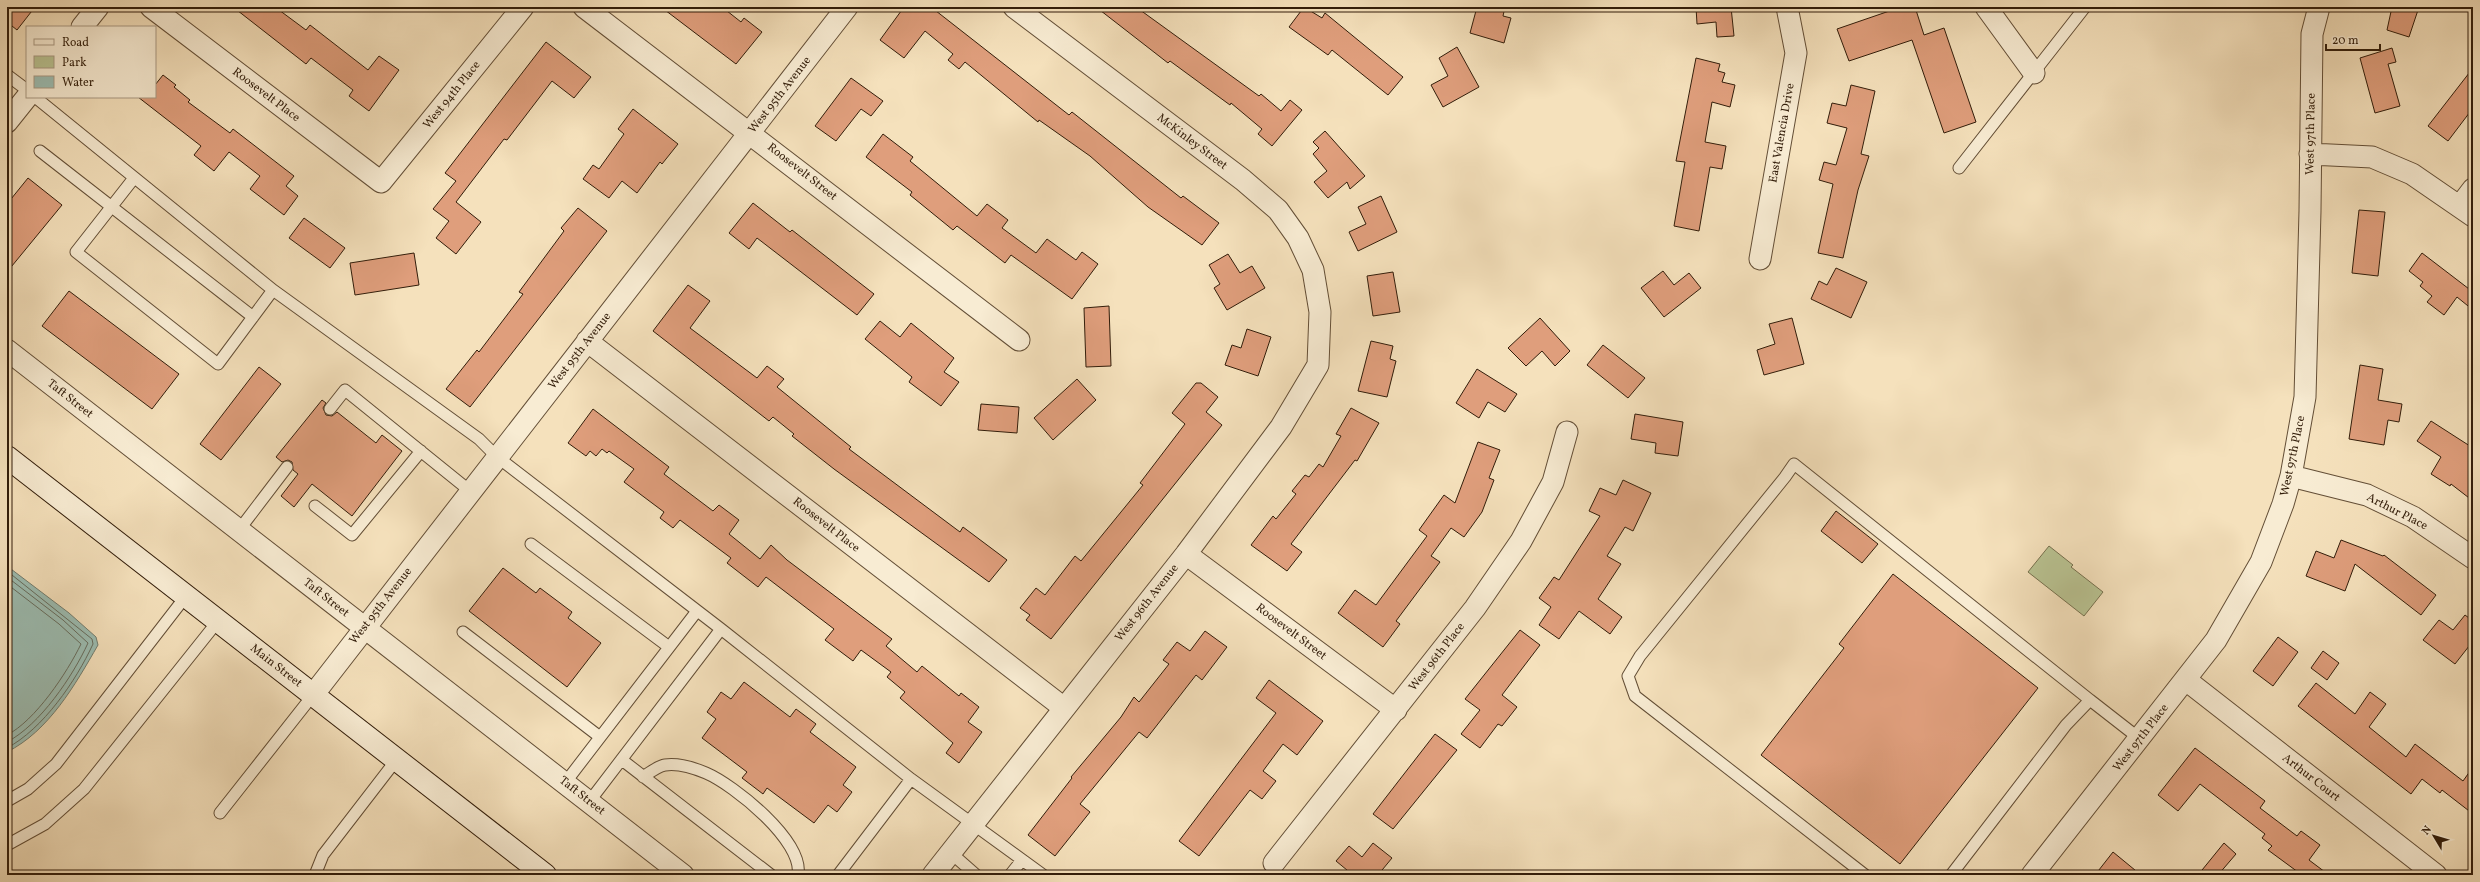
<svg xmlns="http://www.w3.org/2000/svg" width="2480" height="882" font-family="Vollkorn,serif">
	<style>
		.green { fill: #b9c392; stroke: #76704e }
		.water { fill: #9cbdb2; stroke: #727d6f }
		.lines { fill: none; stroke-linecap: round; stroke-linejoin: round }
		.shore { stroke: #676d5e; stroke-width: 1 }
		.building { fill: #df9e7c; stroke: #321d0a }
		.service-casing { stroke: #634e36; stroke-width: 13 }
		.minor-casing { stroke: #634e36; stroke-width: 23 }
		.secondary-casing { stroke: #321d0a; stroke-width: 24 }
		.service { stroke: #f8ecd3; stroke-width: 11 }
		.minor { stroke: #f8ecd3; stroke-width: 21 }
		.secondary { stroke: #f8ecd3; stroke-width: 22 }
		.labels { text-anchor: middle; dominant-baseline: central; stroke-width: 3; stroke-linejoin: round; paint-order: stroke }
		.street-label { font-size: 12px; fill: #321d0a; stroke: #f8ecd3 }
	</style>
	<rect width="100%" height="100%" fill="#f5e1bc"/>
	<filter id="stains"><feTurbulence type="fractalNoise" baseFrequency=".005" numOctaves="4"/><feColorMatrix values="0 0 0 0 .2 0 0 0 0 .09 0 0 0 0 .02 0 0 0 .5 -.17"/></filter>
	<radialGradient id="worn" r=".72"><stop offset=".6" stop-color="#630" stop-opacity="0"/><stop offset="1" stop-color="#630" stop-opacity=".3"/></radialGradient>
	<path class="green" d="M 2049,546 L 2073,565 L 2071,567 L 2103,592 L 2084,616 L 2028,572 Z"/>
	<path class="water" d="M 7,566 L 69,613 L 96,637 L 98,645 C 75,685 49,731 7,752 Z"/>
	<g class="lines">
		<path class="shore" d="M 7,571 L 92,639 L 93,644 C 76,681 43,729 7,748
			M 7,577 L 63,620 L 88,643 C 73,676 40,725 7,742
			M 7,584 L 59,624 L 81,644 C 67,673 35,721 7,735"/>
	</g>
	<path class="building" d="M 7,7 L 35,7 L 17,30 L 7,22 Z
		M 233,7 L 275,7 L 306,30 L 310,25 L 368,70 L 379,56 L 399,70 L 369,111 L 349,96 L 353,90 L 311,58 L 306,64 Z
		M 661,7 L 722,7 L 741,22 L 744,18 L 762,32 L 736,64 Z
		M 904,7 L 931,7 L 1069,115 L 1072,112 L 1181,198 L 1183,196 L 1219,223 L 1202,245 L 1148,207 L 1090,156 L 1039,120 L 1038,122 L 965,62 L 959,69 L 948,60 L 953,54 L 925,31 L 904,58 L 880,40 Z
		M 1096,7 L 1136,7 L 1259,96 L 1261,94 L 1281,111 L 1290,100 L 1302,110 L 1272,146 L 1258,134 L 1262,129 L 1231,103 L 1230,105 L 1170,61 L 1168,63 Z
		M 1304,7 L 1322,18 L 1325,13 L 1403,77 L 1388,95 L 1332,50 L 1328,55 L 1289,27 Z
		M 1477,7 L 1505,7 L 1503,16 L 1511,18 L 1504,43 L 1470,33 Z
		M 1696,7 L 1731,7 L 1734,36 L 1717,37 L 1716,22 L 1697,24 Z
		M 1901,7 L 1915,7 L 1924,35 L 1944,28 L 1976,122 L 1944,133 L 1912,40 L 1849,61 L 1837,29 Z
		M 2392,7 L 2419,7 L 2409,37 L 2387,30 Z
		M 546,42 L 591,77 L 574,98 L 552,81 L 507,140 L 504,139 L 456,202 L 481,222 L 456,254 L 436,238 L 449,221 L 433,209 L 456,181 L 445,173 Z
		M 1457,47 L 1479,87 L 1443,107 L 1431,85 L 1448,76 L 1439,58 Z
		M 2392,48 L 2396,62 L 2388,64 L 2400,106 L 2375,113 L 2360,58 Z
		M 1696,58 L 1720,64 L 1718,71 L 1725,73 L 1722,82 L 1735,85 L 1730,107 L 1712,102 L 1705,142 L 1726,146 L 1722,169 L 1710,167 L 1699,231 L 1674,226 L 1685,162 L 1676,161 Z
		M 2473,68 L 2473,108 L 2448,141 L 2428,126 Z
		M 163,75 L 176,85 L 174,87 L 190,100 L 188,102 L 230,133 L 233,129 L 294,176 L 286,186 L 298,196 L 284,215 L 250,189 L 260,176 L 229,152 L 214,171 L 194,155 L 201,146 L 138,97 L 155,97 L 155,85 Z
		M 851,78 L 883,101 L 871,116 L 861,109 L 836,141 L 815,126 Z
		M 1851,85 L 1875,91 L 1861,154 L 1869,156 L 1858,190 L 1843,258 L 1818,253 L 1833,184 L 1819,180 L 1824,162 L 1836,165 L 1847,128 L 1827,123 L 1832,103 L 1846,106 Z
		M 633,109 L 678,144 L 662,164 L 660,162 L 637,193 L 622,181 L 609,198 L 583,179 L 593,165 L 599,169 L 624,134 L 618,129 Z
		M 1325,131 L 1365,176 L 1350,189 L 1347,182 L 1328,198 L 1314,182 L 1327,171 L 1313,154 L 1319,148 L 1313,142 Z
		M 883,134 L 913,157 L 910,161 L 977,216 L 987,204 L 1008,220 L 1002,228 L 1036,253 L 1047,239 L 1076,260 L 1082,252 L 1098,264 L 1072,299 L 1011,255 L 1005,263 L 957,226 L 953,230 L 910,195 L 912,192 L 866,157 Z
		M 28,178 L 62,205 L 7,272 L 7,204 Z
		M 1381,196 L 1397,232 L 1358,251 L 1349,232 L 1366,224 L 1358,207 Z
		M 753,203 L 790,232 L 792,230 L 874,294 L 857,315 L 757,238 L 749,249 L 729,233 Z
		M 578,208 L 607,231 L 470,407 L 446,389 L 477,350 L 479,352 L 523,294 L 519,292 L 564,231 L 561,228 Z
		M 2359,210 L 2385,212 L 2378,276 L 2352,273 Z
		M 304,218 L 345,248 L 330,268 L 289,238 Z
		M 414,253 L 419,285 L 355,295 L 350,263 Z
		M 2422,253 L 2473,292 L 2473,310 L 2457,297 L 2444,315 L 2427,302 L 2432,296 L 2420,286 L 2423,282 L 2409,271 Z
		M 1228,254 L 1240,273 L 1252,266 L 1265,288 L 1227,310 L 1214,288 L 1220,284 L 1209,265 Z
		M 1836,268 L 1867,282 L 1851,318 L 1811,299 L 1819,281 L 1827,285 Z
		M 1663,271 L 1674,285 L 1689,273 L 1701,288 L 1664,317 L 1641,288 Z
		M 1393,272 L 1400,312 L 1373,316 L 1367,276 Z
		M 688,285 L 710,301 L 690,328 L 757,378 L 767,366 L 784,379 L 777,387 L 851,447 L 849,449 L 960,532 L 963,527 L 1007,560 L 989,582 L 834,469 L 792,436 L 794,434 L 773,417 L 769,421 L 653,331 Z
		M 69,291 L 179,374 L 152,409 L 42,326 Z
		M 1109,306 L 1111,366 L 1086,367 L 1084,308 Z
		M 1540,318 L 1570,351 L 1555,366 L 1542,351 L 1526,366 L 1508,348 Z
		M 1792,318 L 1804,364 L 1764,375 L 1757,350 L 1775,344 L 1769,324 Z
		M 880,321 L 900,337 L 911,323 L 954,358 L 944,372 L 959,382 L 941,406 L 909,382 L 912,377 L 865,339 Z
		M 1247,329 L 1271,337 L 1258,376 L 1225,365 L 1232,345 L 1241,348 Z
		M 1371,341 L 1393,346 L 1390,359 L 1396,361 L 1387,397 L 1358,391 Z
		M 1603,345 L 1645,378 L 1628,398 L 1587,365 Z
		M 2360,365 L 2383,369 L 2378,400 L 2402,404 L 2399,422 L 2388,420 L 2384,445 L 2349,439 Z
		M 259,367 L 281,384 L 221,460 L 200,444 Z
		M 1477,369 L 1517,394 L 1505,412 L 1488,402 L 1479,418 L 1456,403 Z
		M 1077,379 L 1096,400 L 1053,440 L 1034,418 Z
		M 1196,383 L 1201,383 L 1218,397 L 1206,412 L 1222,425 L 1051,639 L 1026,620 L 1030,615 L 1020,608 L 1036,588 L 1045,595 L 1075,556 L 1081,561 L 1143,485 L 1140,483 L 1185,424 L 1172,413 Z
		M 322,400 L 326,403 L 323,408 L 326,415 L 332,416 L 337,412 L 376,443 L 382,435 L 402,451 L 352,516 L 312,484 L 294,507 L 281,496 L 298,474 L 293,470 L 292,462 L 288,460 L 282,462 L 276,457 Z
		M 981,404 L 1019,407 L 1017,433 L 978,430 Z
		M 1351,408 L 1379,423 L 1357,461 L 1355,460 L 1291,544 L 1302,552 L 1287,571 L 1251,545 L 1273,516 L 1276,519 L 1296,494 L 1292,491 L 1305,475 L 1309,477 L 1319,464 L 1323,467 L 1341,436 L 1336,434 Z
		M 593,409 L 669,467 L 664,474 L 713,511 L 719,505 L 739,520 L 729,534 L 760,559 L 771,545 L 787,560 L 892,639 L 886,646 L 917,672 L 922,666 L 959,696 L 961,693 L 979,707 L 968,722 L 982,732 L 959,763 L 946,753 L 953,743 L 900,698 L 905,692 L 887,677 L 891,672 L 861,650 L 853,661 L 825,640 L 834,629 L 766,577 L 758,587 L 727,563 L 731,558 L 680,520 L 673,528 L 660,518 L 664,512 L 624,482 L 634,469 L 609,451 L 607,453 L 602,449 L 596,456 L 590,451 L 586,456 L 568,443 Z
		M 1635,414 L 1683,422 L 1678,456 L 1655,453 L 1656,443 L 1631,439 Z
		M 2431,421 L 2473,448 L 2473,501 L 2451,484 L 2450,486 L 2431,474 L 2441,457 L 2417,441 Z
		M 1478,442 L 1500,450 L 1489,478 L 1494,480 L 1482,512 L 1464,537 L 1451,528 L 1431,556 L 1440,562 L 1396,621 L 1400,624 L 1383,647 L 1338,613 L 1355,590 L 1376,605 L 1427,536 L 1419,530 L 1444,495 L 1455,503 Z
		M 1623,480 L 1651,493 L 1633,531 L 1625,527 L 1607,556 L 1621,564 L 1598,599 L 1622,617 L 1610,634 L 1579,611 L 1559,639 L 1539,625 L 1551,607 L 1539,598 L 1554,577 L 1559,580 L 1600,516 L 1589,511 L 1600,488 L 1616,495 Z
		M 1836,511 L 1878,544 L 1862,563 L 1821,531 Z
		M 2341,540 L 2383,556 L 2384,555 L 2436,595 L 2421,615 L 2355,564 L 2345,591 L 2306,576 L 2316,551 L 2334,558 Z
		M 503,568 L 536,593 L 540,588 L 572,612 L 568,618 L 601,643 L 567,687 L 469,611 Z
		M 1893,574 L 2038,688 L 1900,864 L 1761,755 L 1844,648 L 1839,644 Z
		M 2465,615 L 2473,621 L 2473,641 L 2455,664 L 2423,640 L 2439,620 L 2453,630 Z
		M 1520,630 L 1540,645 L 1502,695 L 1517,707 L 1502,726 L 1498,724 L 1480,748 L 1461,734 L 1480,710 L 1465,699 Z
		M 1205,631 L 1227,647 L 1202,680 L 1196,675 L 1147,738 L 1139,732 L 1080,804 L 1090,812 L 1055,856 L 1028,835 L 1072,778 L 1071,777 L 1121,717 L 1134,697 L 1139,702 L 1169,664 L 1163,660 L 1177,642 L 1190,651 Z
		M 2278,637 L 2298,652 L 2273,686 L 2253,671 Z
		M 2323,651 L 2339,663 L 2327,680 L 2311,668 Z
		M 1269,680 L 1323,721 L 1297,755 L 1283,744 L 1263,771 L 1276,781 L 1262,799 L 1250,790 L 1199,856 L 1179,841 L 1276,713 L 1256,698 Z
		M 744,682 L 790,717 L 796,709 L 816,724 L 810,732 L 856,767 L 843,785 L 852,792 L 837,812 L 828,805 L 814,823 L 767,788 L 763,794 L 742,778 L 747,772 L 702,738 L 716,719 L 707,712 L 721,692 L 731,699 Z
		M 2316,683 L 2355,714 L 2370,692 L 2386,704 L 2369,727 L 2406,757 L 2415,744 L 2463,781 L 2473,767 L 2473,814 L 2442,790 L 2440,793 L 2422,779 L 2411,794 L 2298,706 Z
		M 1435,734 L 1457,750 L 1393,829 L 1373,814 Z
		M 2195,748 L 2265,801 L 2260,808 L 2297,836 L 2301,831 L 2320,845 L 2309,860 L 2329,875 L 2302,875 L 2268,850 L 2272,846 L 2262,838 L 2265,834 L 2200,784 L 2178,811 L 2158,795 Z
		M 1373,843 L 1392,858 L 1378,875 L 1353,875 L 1336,861 L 1349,846 L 1362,857 Z
		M 2224,843 L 2236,854 L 2218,875 L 2198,875 Z
		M 2113,852 L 2141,875 L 2095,875 Z"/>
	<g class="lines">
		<g class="service-casing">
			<path id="service" d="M 7,75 L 27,90
				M 35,97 L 273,290 L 479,439 L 496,456 L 721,629 L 911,779 L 1043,875
				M 40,151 L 253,317
				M 1959,168 L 2085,7
				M 134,178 L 76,252 L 218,364 L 273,290
				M 330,409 L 345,390 L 470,491
				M 315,506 L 352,535 L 421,451
				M 239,530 L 287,467
				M 531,544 L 669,647
				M 463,632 L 600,737
				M 622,760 L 771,875
				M 643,777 C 649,773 658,766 665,765 C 678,763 694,768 706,773 C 734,785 804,841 798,875
				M 565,783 L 697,611
				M 7,801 L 28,789 L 56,764 L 186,596
				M 589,802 L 721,629
				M 220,813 L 313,695
				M 7,845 L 45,824 L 84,789 L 218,621
				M 951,853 L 976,875
				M 315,875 L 323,855 L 397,759
				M 838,875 L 911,779
				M 1010,875 L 1022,860
				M 1865,875 L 1635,696 L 1628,676 L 1640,656 L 1785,477 L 1794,464 L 2090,700
				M 1951,875 L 2066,725 L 2090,700 L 2140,739"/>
		</g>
		<g class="minor-casing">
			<path id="minor" d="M 151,7 L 381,182 L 523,7
				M 584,7 L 1019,340
				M 1986,7 L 2034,73
				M 82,27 L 98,7
				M 7,122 L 27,97
				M 2310,154 L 2372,157 L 2412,174 L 2473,216
				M 2460,206 L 2473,189
				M 1760,259 L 1796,53 L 1787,7
				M 587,341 L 1064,708
				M 7,350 L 683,875
				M 2291,476 L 2367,495 L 2413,517 L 2473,558
				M 1186,554 L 1396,710
				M 2186,680 L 2436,875
				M 313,695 L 847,7
				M 1274,863 L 1475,608 L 1521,541 L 1553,482 L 1567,432
				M 933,875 L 1186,554 L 1281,427 L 1318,365 L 1320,312 L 1313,270 L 1298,238 L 1278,210 L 1243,180 L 1014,7
				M 2032,875 L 2216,640 L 2261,562 L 2283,504 L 2291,476 L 2305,397 L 2310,211 L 2312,34 L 2319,7"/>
		</g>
		<g class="secondary-casing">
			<path id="secondary" d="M 7,457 L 545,875"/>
		</g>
		<use href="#service" class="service"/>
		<use href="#minor" class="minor"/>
		<use href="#secondary" class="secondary"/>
	</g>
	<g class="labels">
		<g class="street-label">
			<text transform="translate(266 95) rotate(37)">Roosevelt Place</text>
			<text transform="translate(452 95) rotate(-51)">West 94th Place</text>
			<text transform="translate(780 95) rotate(-52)">West 95th Avenue</text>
			<text transform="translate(1782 133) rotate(-80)">East Valencia Drive</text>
			<text transform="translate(2311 134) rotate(-89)">West 97th Place</text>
			<text transform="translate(1192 142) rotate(37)">McKinley Street</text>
			<text transform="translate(802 172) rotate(38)">Roosevelt Street</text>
			<text transform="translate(580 351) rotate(-52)">West 95th Avenue</text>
			<text transform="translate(70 399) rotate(38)">Taft Street</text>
			<text transform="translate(2293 456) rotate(-78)">West 97th Place</text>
			<text transform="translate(2397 512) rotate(27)">Arthur Place</text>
			<text transform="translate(826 525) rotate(38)">Roosevelt Place</text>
			<text transform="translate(326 598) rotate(38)">Taft Street</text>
			<text transform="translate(1147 603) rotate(-52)">West 96th Avenue</text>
			<text transform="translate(381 606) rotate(-52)">West 95th Avenue</text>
			<text transform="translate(1291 632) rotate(37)">Roosevelt Street</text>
			<text transform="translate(1437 657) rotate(-52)">West 96th Place</text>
			<text transform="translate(276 666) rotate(38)">Main Street</text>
			<text transform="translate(2141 738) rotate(-52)">West 97th Place</text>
			<text transform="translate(2311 778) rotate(38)">Arthur Court</text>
			<text transform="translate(582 796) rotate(38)">Taft Street</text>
		</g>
	</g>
	<rect width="2480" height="882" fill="none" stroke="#f5e1bc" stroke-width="24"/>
	<rect x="8" y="8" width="2464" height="866" fill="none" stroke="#321d0a" stroke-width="2"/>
	<rect x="12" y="12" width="2456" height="858" fill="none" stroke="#321d0a"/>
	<rect x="26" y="26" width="130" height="72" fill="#f8ecd3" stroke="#a99983"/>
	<rect x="34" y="39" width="20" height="6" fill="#f8ecd3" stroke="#a99983"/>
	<text x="62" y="46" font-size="12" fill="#321d0a">Road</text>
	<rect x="34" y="56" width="20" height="12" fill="#b9c392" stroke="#a99983"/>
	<text x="62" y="66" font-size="12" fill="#321d0a">Park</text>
	<rect x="34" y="76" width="20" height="12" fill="#9cbdb2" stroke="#a99983"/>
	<text x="62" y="86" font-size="12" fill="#321d0a">Water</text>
	<g transform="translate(2434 836) rotate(308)" stroke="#f8ecd3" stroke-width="3" paint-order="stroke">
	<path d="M0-3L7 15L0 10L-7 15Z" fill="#321d0a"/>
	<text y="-6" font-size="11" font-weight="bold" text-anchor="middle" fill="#321d0a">N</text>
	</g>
	<path d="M2326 44v6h54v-6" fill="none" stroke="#321d0a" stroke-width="2"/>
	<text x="2332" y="44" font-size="12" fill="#321d0a" stroke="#f8ecd3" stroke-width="3" paint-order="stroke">20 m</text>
	<rect width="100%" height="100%" filter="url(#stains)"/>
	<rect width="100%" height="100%" fill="url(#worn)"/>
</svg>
